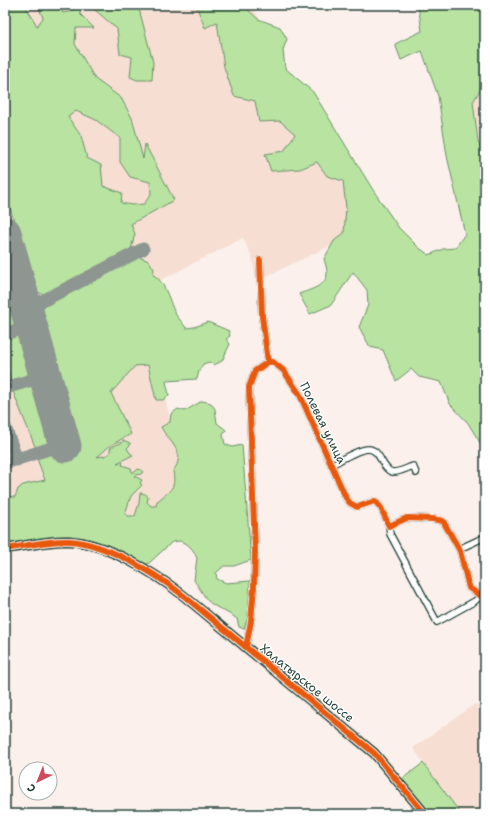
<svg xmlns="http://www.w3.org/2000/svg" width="490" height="819" font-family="'Shantell Sans',sans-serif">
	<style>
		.built { fill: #f6ded3 }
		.green { fill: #b8e3a0; stroke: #6c906a; fill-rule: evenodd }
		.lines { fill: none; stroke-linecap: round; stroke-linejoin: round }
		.taxiway { stroke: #8d9690; stroke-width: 13 }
		.runway { stroke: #8d9690; stroke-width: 33 }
		.street-casing { stroke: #1f3d34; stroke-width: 8 }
		.secondary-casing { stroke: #1f3d34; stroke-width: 11 }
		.street { stroke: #fff; stroke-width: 5.5 }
		.secondary { stroke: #fff; stroke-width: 8 }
		.cycleway-casing { stroke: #fff; stroke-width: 8 }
		.cycleway { stroke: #e8590c; stroke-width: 6 }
		.labels { text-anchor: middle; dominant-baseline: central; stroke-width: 3; stroke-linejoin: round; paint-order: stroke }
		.street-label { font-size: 12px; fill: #1f3d34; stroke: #fff }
	</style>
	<rect width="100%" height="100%" fill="#fbf0eb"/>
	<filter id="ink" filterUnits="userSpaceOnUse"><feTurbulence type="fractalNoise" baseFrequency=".025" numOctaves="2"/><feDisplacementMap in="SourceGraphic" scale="8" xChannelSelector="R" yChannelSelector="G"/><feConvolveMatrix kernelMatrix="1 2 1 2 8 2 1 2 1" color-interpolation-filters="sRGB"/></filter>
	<g filter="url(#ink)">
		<path class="built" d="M 5,5 L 252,5 L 368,228 L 256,281 L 252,257 L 243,238 L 126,298 L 152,348 L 194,511 L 78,533 L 5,503 Z
			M 485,84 L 485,177 L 481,165 L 483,158 L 468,90 Z
			M 475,704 L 485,708 L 485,814 L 461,814 L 413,748 Z"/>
		<path class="green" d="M 5,5 L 25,5 L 37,26 L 43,18 L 38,5 L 60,5 L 63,13 L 72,11 L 76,7 L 76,5 L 81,5 L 80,14 L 94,28 L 76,28 L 75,44 L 95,79 L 121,98 L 132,118 L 143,159 L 145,144 L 174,200 L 131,224 L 135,234 L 131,249 L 47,294 L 41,294 L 33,287 L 5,190 ZM 76,111 L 96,120 L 120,138 L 120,162 L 130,177 L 150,182 L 151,194 L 144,204 L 132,205 L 121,203 L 122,193 L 103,186 L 101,165 L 87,158 L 81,136 L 68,117 Z
			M 87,5 L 138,5 L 153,62 L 152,80 L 137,80 L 130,77 L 132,57 L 120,54 L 117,29 L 94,9 Z
			M 196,5 L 235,5 L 246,8 L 258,19 L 280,27 L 287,39 L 283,50 L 285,68 L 313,92 L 373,190 L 399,228 L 418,247 L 429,255 L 443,249 L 455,248 L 465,234 L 447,156 L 438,96 L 422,51 L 401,60 L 395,44 L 422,31 L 418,5 L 485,5 L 485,89 L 480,90 L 473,102 L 478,141 L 485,163 L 485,306 L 484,306 L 485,312 L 485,367 L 482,372 L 485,377 L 485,451 L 468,423 L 450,404 L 441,382 L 419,377 L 411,369 L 396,381 L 383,350 L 370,347 L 359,327 L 368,305 L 367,290 L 353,272 L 331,305 L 310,314 L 299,294 C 309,290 328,286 327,272 C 327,268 325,263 324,259 L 334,241 L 344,233 L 346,208 L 343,181 L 327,176 L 317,162 L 300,169 L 271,171 L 265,154 L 284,151 L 295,134 L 280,121 L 259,122 L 255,101 L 234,96 L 224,67 L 217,22 L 205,28 Z
			M 136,256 L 149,261 L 154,269 L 153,275 C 165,280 170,304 176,315 C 179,319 183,323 186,328 L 194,327 L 208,322 L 229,331 L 230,336 L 226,339 L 230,344 L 222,361 L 214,365 L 209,362 L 203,364 L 199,371 L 197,379 L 166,381 L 169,395 L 163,400 L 156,400 L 148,365 L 135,366 L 111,393 L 131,434 L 111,445 L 97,457 L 104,456 L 109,454 L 111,447 L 123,442 L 123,440 L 130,443 L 130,445 L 127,448 L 130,453 L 133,455 L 117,463 L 123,462 L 122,465 L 131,468 L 132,472 L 135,472 L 138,469 L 141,470 L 143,472 L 141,474 L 135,475 L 134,476 L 142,480 L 140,483 L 142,485 L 131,496 L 125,514 L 128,516 L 135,516 L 139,503 L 140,493 C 146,493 150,496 147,502 L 151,506 L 156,506 L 157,501 L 159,500 C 171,489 176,489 173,471 C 188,452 168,442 161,427 L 170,422 L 171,414 L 178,409 L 185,411 L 202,401 L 211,403 L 215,409 L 217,423 L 226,430 L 223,435 L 225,444 L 232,447 L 242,445 L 251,560 L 234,566 L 224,566 L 216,573 L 217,579 L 226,583 L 250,581 L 248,616 L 244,629 L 239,627 L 237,619 L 233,616 L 213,605 L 207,600 L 194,580 L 197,558 L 193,550 L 187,544 L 180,541 L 172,542 L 148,564 L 144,563 C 121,551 97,537 69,537 C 51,537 29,542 10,544 L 7,542 L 9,525 L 8,516 L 5,512 L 5,496 L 15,497 L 18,489 L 23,485 L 45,480 L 36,456 L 76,443 L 38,312 L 44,303 Z
			M 11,300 L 19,325 L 5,329 L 5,301 Z
			M 21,334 L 33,375 L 11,381 L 5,360 L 5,339 Z
			M 35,382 L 52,444 L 36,449 L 12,389 Z
			M 423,763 L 461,814 L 429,814 L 402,779 Z"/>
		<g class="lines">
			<path class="taxiway" d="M 5,267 L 14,265
				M 5,297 L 22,292
				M 27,309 L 143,249
				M 5,334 L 31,325
				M 5,388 L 45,376
				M 5,427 L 17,460
				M 5,463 L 64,444"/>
			<path class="runway" d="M 5,233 L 65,446"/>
			<g class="street-casing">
				<path id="street" d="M 268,362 L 273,362 L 284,371 L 300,395 L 346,498 L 350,503 L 357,507 L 375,501 L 381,508 L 389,526 L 407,518 L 432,519 L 443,521 L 460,551 L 469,588 L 481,596 L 485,595
					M 331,465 C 341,460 358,449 368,449 C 381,449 381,469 392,472 C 398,473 407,468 413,466 L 416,473
					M 389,526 L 390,534 L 437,622 L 475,601 L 481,596
					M 459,549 L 485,537
					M 246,647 L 251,621 L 254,587 L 255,551 L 249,387 L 255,371 L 268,362 L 262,316 L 260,260"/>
			</g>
			<g class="secondary-casing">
				<path id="secondary" d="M 5,549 C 25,546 49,540 69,541 C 106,543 155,573 184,596 L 374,753 L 425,814"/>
			</g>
			<use href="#street" class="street"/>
			<use href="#secondary" class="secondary"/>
			<g class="cycleway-casing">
				<path id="cycleway" d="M 268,362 L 273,362 L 284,371 L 300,395 L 346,498 L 350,503 L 357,507 L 375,501 L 381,508 L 389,526 L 407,518 L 432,519 L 443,521 L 460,551 L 469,588 L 481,596 L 485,595
					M 5,549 C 25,546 49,540 69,541 C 106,543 155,573 184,596 L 374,753 L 425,814
					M 246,647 L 251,621 L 254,587 L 255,551 L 249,387 L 255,371 L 268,362 L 262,316 L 260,260"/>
			</g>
			<use href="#cycleway" class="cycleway"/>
		</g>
	</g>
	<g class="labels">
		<g class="street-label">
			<text transform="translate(323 423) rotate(64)">Полевая улица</text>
			<text transform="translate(307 683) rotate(39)">Халатырское шоссе</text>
		</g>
	</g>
	<rect width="490" height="819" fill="none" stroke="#fff" stroke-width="20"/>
	<rect x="10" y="10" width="470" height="799" fill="none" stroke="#1f3d34" stroke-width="1.5" filter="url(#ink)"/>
	<g transform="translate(38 781) rotate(223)"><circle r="19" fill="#ffffff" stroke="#a5b1ae"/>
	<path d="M0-3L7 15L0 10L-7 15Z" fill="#d1495b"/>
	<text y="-6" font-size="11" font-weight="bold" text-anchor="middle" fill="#1f3d34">С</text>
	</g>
</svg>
